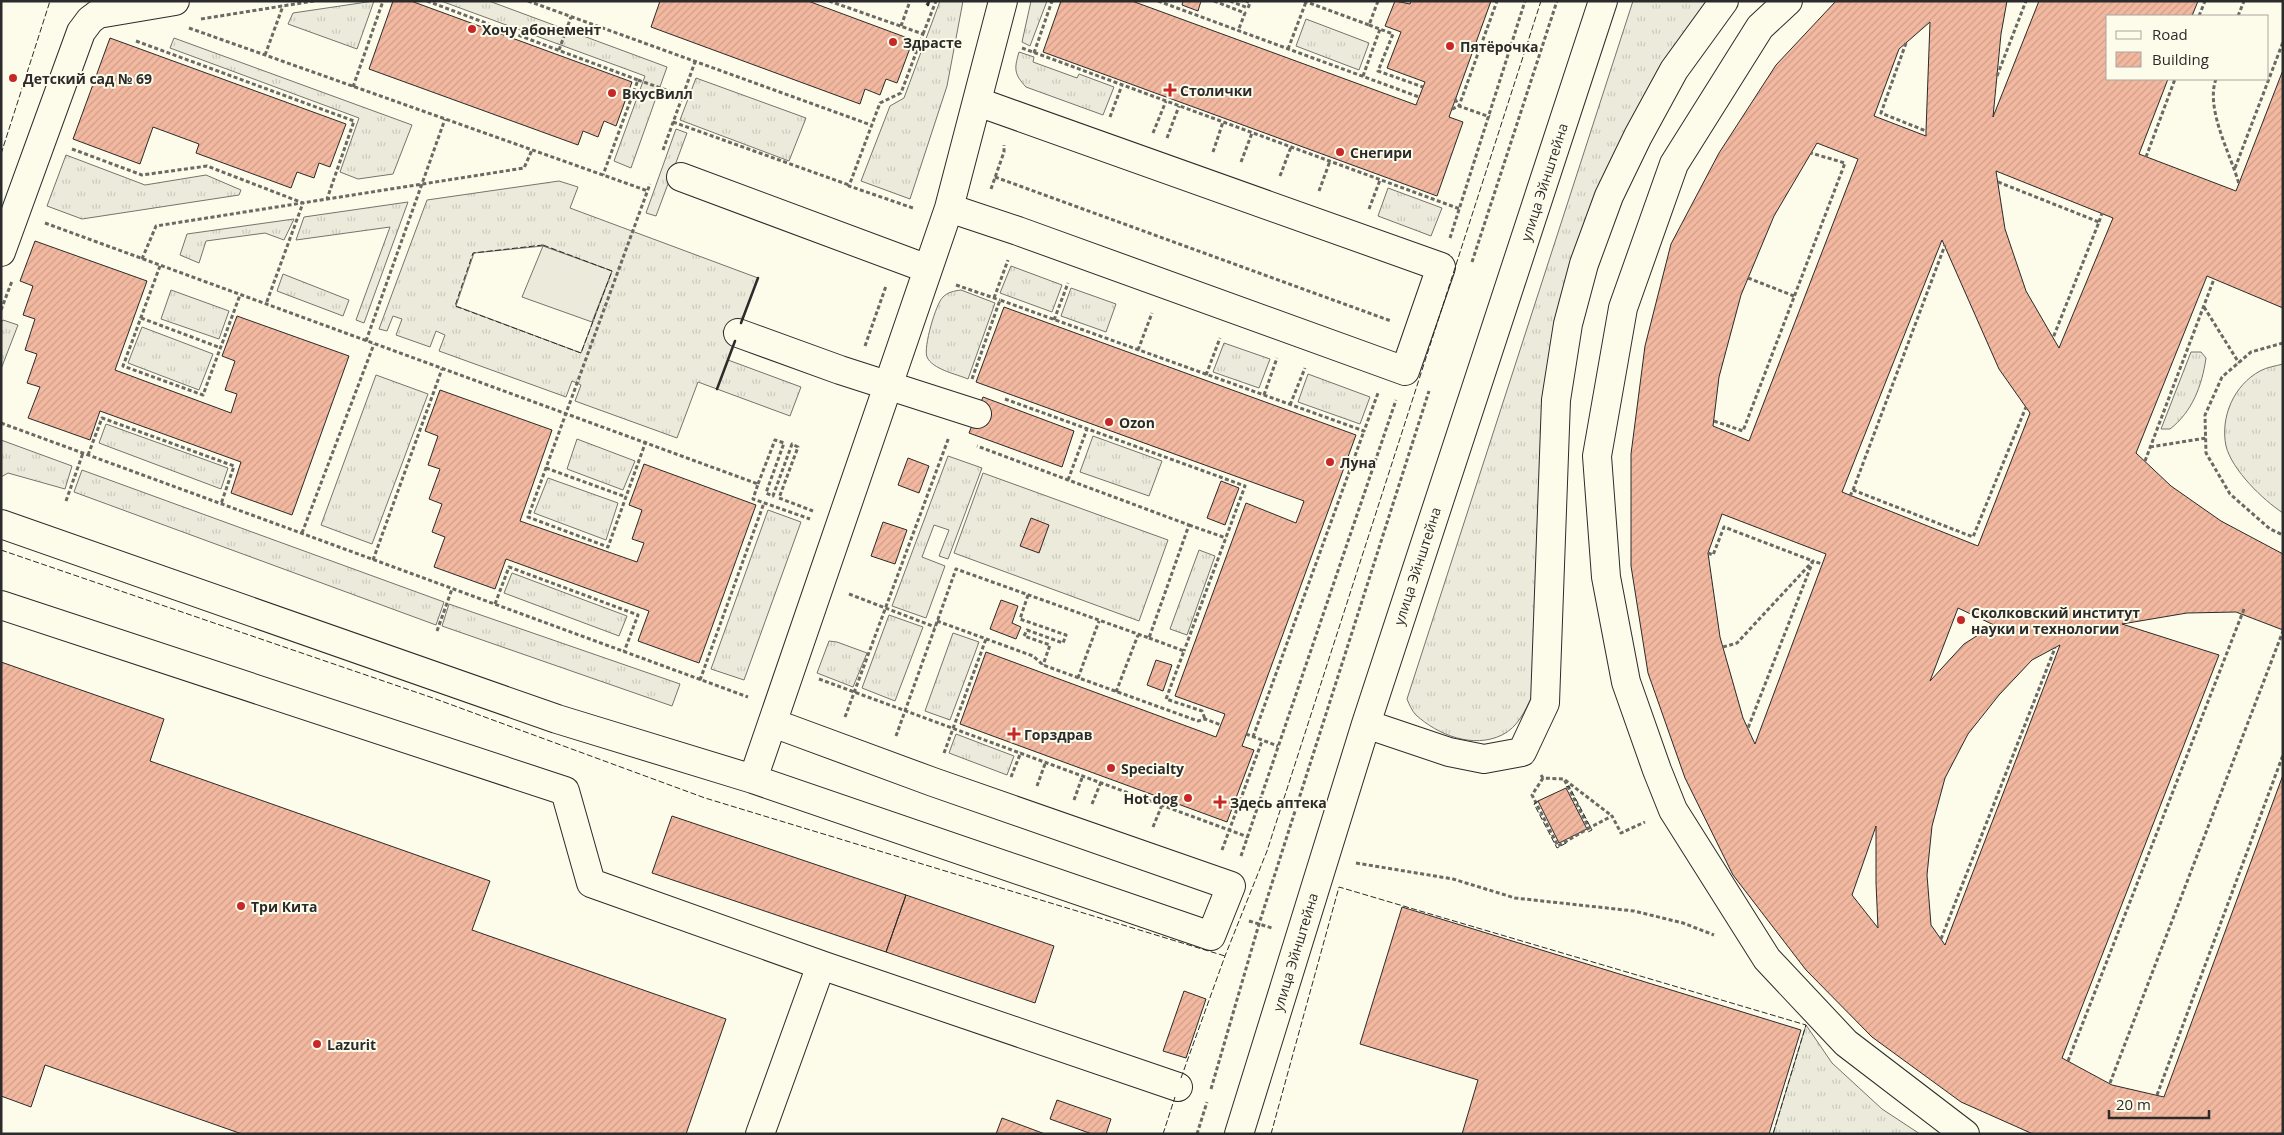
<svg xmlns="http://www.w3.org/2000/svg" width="2284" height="1135" font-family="'Open Sans',sans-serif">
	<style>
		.grass { fill: url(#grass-tufts); stroke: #74746e; fill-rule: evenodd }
		.pitch { fill: #ecebdb; stroke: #74746e }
		.building { fill: url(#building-hatch); stroke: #2b2b2b; fill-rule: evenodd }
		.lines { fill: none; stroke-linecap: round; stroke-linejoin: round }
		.minor-casing { stroke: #2b2b2b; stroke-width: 30 }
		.path { stroke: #6a6964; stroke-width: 3; stroke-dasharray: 4 2.5; stroke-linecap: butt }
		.minor { stroke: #fdfbea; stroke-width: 28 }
		.fence { stroke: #2b2b2b; stroke-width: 1; stroke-dasharray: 6 2.5; stroke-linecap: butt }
		.wall { stroke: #2b2b2b; stroke-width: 2.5 }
		.poi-dot { fill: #c62828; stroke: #fdfbea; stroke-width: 2 }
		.labels { text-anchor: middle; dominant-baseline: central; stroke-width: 4; stroke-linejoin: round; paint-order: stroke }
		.poi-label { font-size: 14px; font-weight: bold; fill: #2b2b2b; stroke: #fdfbea; text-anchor: start }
		.street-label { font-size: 14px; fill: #2b2b2b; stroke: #fdfbea }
	</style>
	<defs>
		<pattern id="grass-tufts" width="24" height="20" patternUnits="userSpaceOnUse" patternTransform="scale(1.25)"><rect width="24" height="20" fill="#ecebdb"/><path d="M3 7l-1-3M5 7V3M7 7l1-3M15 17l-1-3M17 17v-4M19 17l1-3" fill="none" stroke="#cbcabc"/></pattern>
		<pattern id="building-hatch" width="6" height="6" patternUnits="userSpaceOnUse" patternTransform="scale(1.25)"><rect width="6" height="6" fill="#f2b8a0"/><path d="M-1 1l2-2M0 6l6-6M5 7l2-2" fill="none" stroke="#d09e8a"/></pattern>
	</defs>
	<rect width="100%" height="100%" fill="#fdfbea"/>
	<path class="grass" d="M 374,1 L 357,49 L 288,24 L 293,13 Z
		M 441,1 L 489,1 L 667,67 L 631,168 L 614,161 L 645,76 Z
		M 940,1 L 963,1 L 947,86 L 910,199 L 861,181 L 890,106 L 904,98 Z
		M 1031,1 L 1047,1 L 1030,46 L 1022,42 Z
		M 1633,1 L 1710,1 L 1574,261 L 1532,696 C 1525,711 1518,727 1502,735 C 1473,749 1438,735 1416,715 C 1412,711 1409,704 1407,699 Z
		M 1306,19 L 1369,43 L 1359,70 L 1296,46 Z
		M 174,38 L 412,125 L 393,174 L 358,179 L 340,172 L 359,118 L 170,48 Z
		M 1019,52 L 1034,57 L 1033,62 L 1077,78 L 1079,74 L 1114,87 L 1103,115 L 1026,87 C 1014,74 1014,69 1019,52 Z
		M 696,78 L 806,118 L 789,161 L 680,120 Z
		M 676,129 L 687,133 L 656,216 L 646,213 Z
		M 66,155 L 145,185 L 206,175 L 241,190 L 239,195 L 82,219 L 47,206 Z
		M 559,181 L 578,187 L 570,208 L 758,278 L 728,360 L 801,387 L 790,416 L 698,382 L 677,438 L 575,401 L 581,385 L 572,381 L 566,397 L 439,351 L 445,335 L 436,331 L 430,347 L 396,335 L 402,319 L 393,316 L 387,331 L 379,329 L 427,200 ZM 543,246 L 612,271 L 581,353 L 456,306 L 474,253 Z
		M 1388,188 L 1442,208 L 1431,236 L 1378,216 Z
		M 408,202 L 364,323 L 356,320 L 390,227 L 296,240 L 304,217 Z
		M 294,219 L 284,240 L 265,233 L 206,241 L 199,263 L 180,255 L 187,234 Z
		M 1011,266 L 1062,285 L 1052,312 L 1000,293 Z
		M 283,274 L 349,300 L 343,316 L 277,291 Z
		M 1071,288 L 1116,304 L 1106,332 L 1061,316 Z
		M 171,290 L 229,311 L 219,339 L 161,319 Z
		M 961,290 L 995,303 L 968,379 C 956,374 932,369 927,357 C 923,348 936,303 943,297 C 948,292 954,291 961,290 Z
		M 3,320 L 18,325 L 1,369 L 1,323 Z
		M 142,327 L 213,354 L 199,390 L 128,363 Z
		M 1224,343 L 1270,359 L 1259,388 L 1213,372 Z
		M 2191,352 L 2201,352 L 2206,358 C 2202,386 2192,412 2170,429 L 2161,429 Z
		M 2283,364 L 2283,513 C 2263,500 2232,470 2226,446 C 2220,417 2234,385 2260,371 C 2267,367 2276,366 2283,364 Z
		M 1308,374 L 1370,397 L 1360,424 L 1298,402 Z
		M 376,375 L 428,394 L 372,544 L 321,525 Z
		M 106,424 L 228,468 L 221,489 L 99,443 Z
		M 1093,436 L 1162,461 L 1149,496 L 1080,472 Z
		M 577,439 L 635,461 L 623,490 L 567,469 Z
		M 1,440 L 72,466 L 65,489 L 8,473 L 1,477 Z
		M 948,456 L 982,468 L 948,559 L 939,556 L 949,530 L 934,525 L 922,557 L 945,566 L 926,618 L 892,606 Z
		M 82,470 L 444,602 L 436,625 L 74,492 Z
		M 983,473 L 1168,540 L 1139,621 L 954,553 Z
		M 548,478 L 618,503 L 606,540 L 534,513 Z
		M 768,510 L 801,522 L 744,680 L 711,669 Z
		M 1199,550 L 1215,556 L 1187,635 L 1170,629 Z
		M 512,573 L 627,616 L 619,636 L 504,593 Z
		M 449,604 L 680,684 L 672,706 L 442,626 Z
		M 889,615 L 923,627 L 895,701 L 862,688 Z
		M 953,633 L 979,642 L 950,720 L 925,711 Z
		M 829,641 L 837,642 L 867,653 L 853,687 L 817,673 Z
		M 956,734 L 1014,756 L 1007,775 L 949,753 Z
		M 1806,1025 L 1832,1063 L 1882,1109 L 1920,1134 L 1773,1134 Z"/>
	<path class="pitch" d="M 543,246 L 612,271 L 592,322 L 522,297 Z"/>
	<path class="building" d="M 393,1 L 411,1 L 632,82 L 616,126 L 604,121 L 598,137 L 583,131 L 578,145 L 369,69 Z
		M 660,1 L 808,1 L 913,40 L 897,83 L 886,79 L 880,95 L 865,89 L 860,104 L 651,27 Z
		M 1061,1 L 1132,1 L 1416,105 L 1425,82 L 1387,68 L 1401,32 L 1385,26 L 1395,1 L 1410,4 L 1411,1 L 1491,1 L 1449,117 L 1463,122 L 1437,196 L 1043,52 Z
		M 1183,1 L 1201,1 L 1198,11 L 1182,5 Z
		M 1836,1 L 2007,1 L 2001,34 L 1993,117 L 2039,1 L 2198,1 L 2192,16 L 2108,16 L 2108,79 L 2168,79 L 2139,154 L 2236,191 L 2283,70 L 2283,308 L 2207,276 L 2136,453 L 2171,486 L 2221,521 L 2283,554 L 2283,630 L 2236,612 L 2187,613 L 2122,624 L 2219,655 L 2062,1058 L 2112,1085 L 2164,1097 L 2283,775 L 2283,1134 L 2033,1134 L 1961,1102 L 1872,1037 L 1806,970 L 1733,875 L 1685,778 L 1648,673 L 1631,566 L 1631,454 L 1645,346 L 1671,244 L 1719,153 L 1776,65 ZM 1930,22 L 1926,131 L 1926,136 L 1874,116 L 1899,49 ZM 1817,143 L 1858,159 L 1749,441 L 1713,426 L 1719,377 L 1741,295 L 1774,216 ZM 1996,171 L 2113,218 L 2059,348 L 2026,291 L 2005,229 ZM 1942,240 L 1999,369 L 2030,413 L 1978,546 L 1842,492 ZM 1722,514 L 1826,554 L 1755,744 L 1743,718 L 1720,637 L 1708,553 ZM 1958,608 L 1994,625 L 1964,644 L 1930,681 ZM 2060,645 L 1945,945 L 1931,925 L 1927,875 L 1932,826 L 1945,778 L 1968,734 L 1999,695 L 2032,660 ZM 1876,826 L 1876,883 L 1878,928 L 1852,895 Z
		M 110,38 L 346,124 L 330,167 L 319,163 L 314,178 L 297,172 L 291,188 L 196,153 L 199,144 L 153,127 L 140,164 L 73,139 Z
		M 35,241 L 147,281 L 115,370 L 231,413 L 237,394 L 225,390 L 235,361 L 222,356 L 237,316 L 349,356 L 292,515 L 231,493 L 241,462 L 100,411 L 90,440 L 28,418 L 40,387 L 27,383 L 37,354 L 25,350 L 35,319 L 23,315 L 33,286 L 20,281 Z
		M 1004,307 L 1356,435 L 1242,746 L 1254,750 L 1227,822 L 960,724 L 986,652 L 1216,737 L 1225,714 L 1175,696 L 1246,503 L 1296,523 L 1304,501 L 976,382 Z
		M 440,390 L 552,430 L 520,521 L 637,562 L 644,543 L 632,539 L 642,510 L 629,505 L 644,464 L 756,505 L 699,663 L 638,641 L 649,611 L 506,559 L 495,589 L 434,567 L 445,537 L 432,532 L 442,504 L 429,499 L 440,469 L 428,465 L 438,436 L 425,431 Z
		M 983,397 L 1074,431 L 1062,467 L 969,433 Z
		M 908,458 L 929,466 L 919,493 L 898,485 Z
		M 1221,481 L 1239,488 L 1225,525 L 1207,518 Z
		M 1031,518 L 1049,525 L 1039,553 L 1020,546 Z
		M 883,522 L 907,530 L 895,564 L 871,556 Z
		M 1001,600 L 1018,606 L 1012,623 L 1021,627 L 1016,639 L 990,629 Z
		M 1156,660 L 1172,665 L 1163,691 L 1147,685 Z
		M 1,662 L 164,719 L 150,761 L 490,881 L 472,930 L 726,1019 L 686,1134 L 242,1134 L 45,1065 L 31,1107 L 1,1096 Z
		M 1566,788 L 1587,829 L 1559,843 L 1538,801 Z
		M 672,816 L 906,895 L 886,952 L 652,873 Z
		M 906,895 L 1054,946 L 1035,1003 L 886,952 Z
		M 1402,907 L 1801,1030 L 1769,1134 L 1462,1134 L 1478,1080 L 1360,1044 Z
		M 1184,991 L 1206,999 L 1186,1058 L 1163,1051 Z
		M 1057,1100 L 1111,1119 L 1106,1134 L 1092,1134 L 1050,1119 Z
		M 1002,1118 L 1045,1134 L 996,1134 Z"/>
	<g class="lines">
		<g class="minor-casing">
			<path id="minor" d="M 1788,1 L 1760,27 L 1674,164 L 1623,308 L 1597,456 L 1606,577 L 1626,682 L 1657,770 L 1673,810 L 1767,959 L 1846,1043 L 1965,1134
				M 681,177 L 928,269
				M 949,208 L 1018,231 L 1405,371 L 1441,267 L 978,102
				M 1,252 L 81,32 L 90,20 L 98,14 L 175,1
				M 738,333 L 840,370 L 977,414
				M 1,524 L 557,719 L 753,779
				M 1,605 L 565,791 L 591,883 L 821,965 L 760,1134
				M 773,723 L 933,782 L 1231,886 L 1211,936 L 753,779 L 949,208 L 1003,1
				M 1366,724 L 1449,752 L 1484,759 L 1522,752 L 1545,703 L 1556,400 L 1568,324 L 1584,264 L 1609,196 L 1638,136 L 1674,70 L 1724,1
				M 821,965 L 1178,1087
				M 1239,1134 L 1366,724 L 1603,1"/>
		</g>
		<path class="path" d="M 427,1 L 638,80 L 603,175
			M 528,1 L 871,125
			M 829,1 L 923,34 L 901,93 L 880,103 L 849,186 L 913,208
			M 1158,1 L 1419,97
			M 1214,1 L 1245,13 L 1238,31
			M 1230,1 L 1248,8 L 1250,3 L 1246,1
			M 1304,1 L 1369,25 L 1378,1
			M 2199,16 L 2205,1
			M 2238,16 L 2244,1
			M 201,19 L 314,1
			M 1369,25 L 1393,34 L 1378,71 L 1423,87
			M 901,26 L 910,1
			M 189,28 L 648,191
			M 923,34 L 936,1
			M 136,41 L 354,121 L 327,199
			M 1906,43 L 1881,113 L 1926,131
			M 1022,48 L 1460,209
			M 1288,49 L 1306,2
			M 559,50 L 571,17
			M 1034,53 L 1052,1
			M 265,55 L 283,6
			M 1363,76 L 1380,29
			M 1997,76 L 2026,1
			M 2216,79 C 2205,109 2231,155 2239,184
			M 638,80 L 683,96
			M 353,87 L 383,1
			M 1455,99 L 1459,106 L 1497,1
			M 1452,109 L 1459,106 L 1490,117
			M 1110,117 L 1122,85
			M 673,122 L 849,185
			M 1153,133 L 1166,101
			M 1167,138 L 1179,106
			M 72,149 L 142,175 L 207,166 L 303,203 L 266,304
			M 663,150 L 695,62
			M 1213,152 L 1223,122
			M 2146,157 L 2175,79
			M 1241,162 L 1252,133
			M 2235,168 L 2283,42
			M 1280,176 L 1291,147
			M 995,177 L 1391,321
			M 1998,182 L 2099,222 L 2053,338
			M 991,189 L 1004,152 L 1004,145
			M 1319,191 L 1330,161
			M 1369,209 L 1380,180
			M 2099,222 L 2102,213
			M 45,223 L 758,484 L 753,499 L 810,519
			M 1450,238 L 1525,1
			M 142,259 L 156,226 L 524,168 L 532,150
			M 1472,262 L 1557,1
			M 160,266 L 123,366 L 203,395 L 240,295
			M 1748,278 L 1794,296
			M 956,285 L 1000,300
			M 994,298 L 1008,260
			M 2204,307 L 2239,363
			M 1,310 L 12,281
			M 141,318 L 221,348
			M 1054,320 L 1068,283
			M 366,341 L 445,119
			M 2283,343 L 2251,352 L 2222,377 L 2205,415 L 2206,453 L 2230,494 L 2270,529 L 2283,535
			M 865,346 L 886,286
			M 1138,350 L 1152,313
			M 1206,375 L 1220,338
			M 972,379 L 1000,300 L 1364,431 L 1378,393
			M 1264,395 L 1277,358
			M 1005,399 L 1245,486 L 1184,651
			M 1290,405 L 1305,368
			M 1714,421 L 1743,431 L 1845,163 L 1811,153
			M 1,423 L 748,697
			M 646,441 L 608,547 L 528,517 L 650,184
			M 2150,447 L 2206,438
			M 88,455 L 102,418 L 234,466 L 221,504
			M 2145,461 L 2214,279
			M 546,468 L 626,497
			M 1068,480 L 1087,429
			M 758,484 L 775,440 L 784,443 L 766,493 L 773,496 L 792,444 L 798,447 L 779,498 L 813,511
			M 1853,490 L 1945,245
			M 1850,496 L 1853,490 L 1973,537 L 2026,407
			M 66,501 L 83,453
			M 1189,525 L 1226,538
			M 302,533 L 374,344
			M 1708,553 L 1713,555 L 1724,527 L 1813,561 L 1748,728
			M 373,560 L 442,369
			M 849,594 L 935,627
			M 1028,595 L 1020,619 L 1066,635 L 1063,643 L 1027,630 L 1024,636 L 1050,645 L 1043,665
			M 495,604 L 509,567 L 638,615 L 624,652
			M 937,621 L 1033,656 L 1043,665 L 1198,721 L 1205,719 L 1221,725
			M 437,631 L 452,589
			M 1149,638 L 1184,651 L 1166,699 L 1202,711 L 1205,719
			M 1723,647 L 1737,643 L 1813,561 L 1822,564
			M 1078,678 L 1099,621
			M 819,679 L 1248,837
			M 700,680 L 764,503
			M 1116,692 L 1138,635
			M 845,717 L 949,437
			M 1246,734 L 1278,746
			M 896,736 L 956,569 L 1149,638 L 1189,525 L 977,446
			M 1253,737 L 1364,431
			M 944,753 L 986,639
			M 1541,775 L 1543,778 L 1564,779 L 1589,828 L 1612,816 L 1621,833 L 1645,822
			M 1011,777 L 1021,752
			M 1543,778 L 1532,795 L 1558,846 L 1589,828
			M 1565,780 L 1612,816
			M 1037,786 L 1046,761
			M 1074,800 L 1083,775
			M 1092,804 L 1101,782
			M 1153,827 L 1162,805
			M 1222,850 L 1262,741
			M 1241,856 L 1396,400
			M 1356,863 L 1453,879 L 1515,898 L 1634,911 L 1683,923 L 1714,935
			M 1249,921 L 1272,928
			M 1941,939 L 2055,648
			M 2068,1061 L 2244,609
			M 2110,1083 L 2283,631
			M 1211,1089 L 1259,924 L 1429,391
			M 2157,1095 L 2283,755
			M 1197,1134 L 1207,1102"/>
		<use href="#minor" class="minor"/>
		<path class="fence" d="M 926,5 L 928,1
			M 1,154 L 50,1
			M 543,245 L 612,271 L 581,353 L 455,306 L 473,253 Z
			M 1,550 L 433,698 L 705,798 L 1225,956
			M 1566,787 L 1569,786 L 1592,830 L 1588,832
			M 1538,801 L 1534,804 L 1557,848 L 1568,842
			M 1181,1078 L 1225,956 L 1267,851 L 1541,1
			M 1163,1134 L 1175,1097
			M 1271,1134 L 1339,887 L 1806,1025 L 1773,1134"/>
		<path class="wall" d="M 928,5 L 929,1
			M 741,323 L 758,278
			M 717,389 L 735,341"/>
	</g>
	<g class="poi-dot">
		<circle cx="472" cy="29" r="5"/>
		<circle cx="893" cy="42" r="5"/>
		<circle cx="1450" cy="46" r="5"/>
		<circle cx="13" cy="78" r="5"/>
		<path d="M1167.5 82.5h5v5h5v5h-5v5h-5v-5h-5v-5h5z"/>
		<circle cx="612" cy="93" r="5"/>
		<circle cx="1340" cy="152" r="5"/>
		<circle cx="1109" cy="422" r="5"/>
		<circle cx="1330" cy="462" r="5"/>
		<circle cx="1961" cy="620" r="5"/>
		<path d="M1011.5 726.5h5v5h5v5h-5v5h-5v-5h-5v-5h5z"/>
		<circle cx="1111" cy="768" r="5"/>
		<circle cx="1188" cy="798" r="5"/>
		<path d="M1217.5 794.5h5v5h5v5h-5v5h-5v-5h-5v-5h5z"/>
		<circle cx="241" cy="906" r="5"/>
		<circle cx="317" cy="1044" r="5"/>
	</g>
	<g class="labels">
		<g class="poi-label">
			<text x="482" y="29">Хочу абонемент</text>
			<text x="903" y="42">Здрасте</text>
			<text x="1460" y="46">Пятёрочка</text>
			<text x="23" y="78">Детский сад № 69</text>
			<text x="1180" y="90">Столички</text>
			<text x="622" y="93">ВкусВилл</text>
			<text x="1350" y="152">Снегири</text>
			<text x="1119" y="422">Ozon</text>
			<text x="1340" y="462">Луна</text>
			<text x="1971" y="612">Сколковский институт<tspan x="1971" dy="16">науки и технологии</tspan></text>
			<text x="1024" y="734">Горздрав</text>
			<text x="1121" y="768">Specialty</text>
			<text x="1178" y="798" text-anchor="end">Hot dog</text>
			<text x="1230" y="802">Здесь аптека</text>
			<text x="251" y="906">Три Кита</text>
			<text x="327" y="1044">Lazurit</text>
		</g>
		<g class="street-label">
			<text transform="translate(1544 182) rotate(-72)">улица Эйнштейна</text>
			<text transform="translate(1417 566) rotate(-72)">улица Эйнштейна</text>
			<text transform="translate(1295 952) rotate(-73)">улица Эйнштейна</text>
		</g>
	</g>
	<rect width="2284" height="1135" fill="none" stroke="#2b2b2b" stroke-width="5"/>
	<rect x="2106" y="15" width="162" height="65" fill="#fdfbea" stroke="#a9a89e"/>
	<rect x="2116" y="31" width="25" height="8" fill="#fdfbea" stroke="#a9a89e"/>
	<text x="2152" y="40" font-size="15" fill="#2b2b2b">Road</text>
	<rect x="2116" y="52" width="25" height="15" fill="url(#building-hatch)" stroke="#a9a89e"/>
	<text x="2152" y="65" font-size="15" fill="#2b2b2b">Building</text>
	<path d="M2109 1110v8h100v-8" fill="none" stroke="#2b2b2b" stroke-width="2.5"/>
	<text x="2116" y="1110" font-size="15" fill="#2b2b2b" stroke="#fdfbea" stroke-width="4" paint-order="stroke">20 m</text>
</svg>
